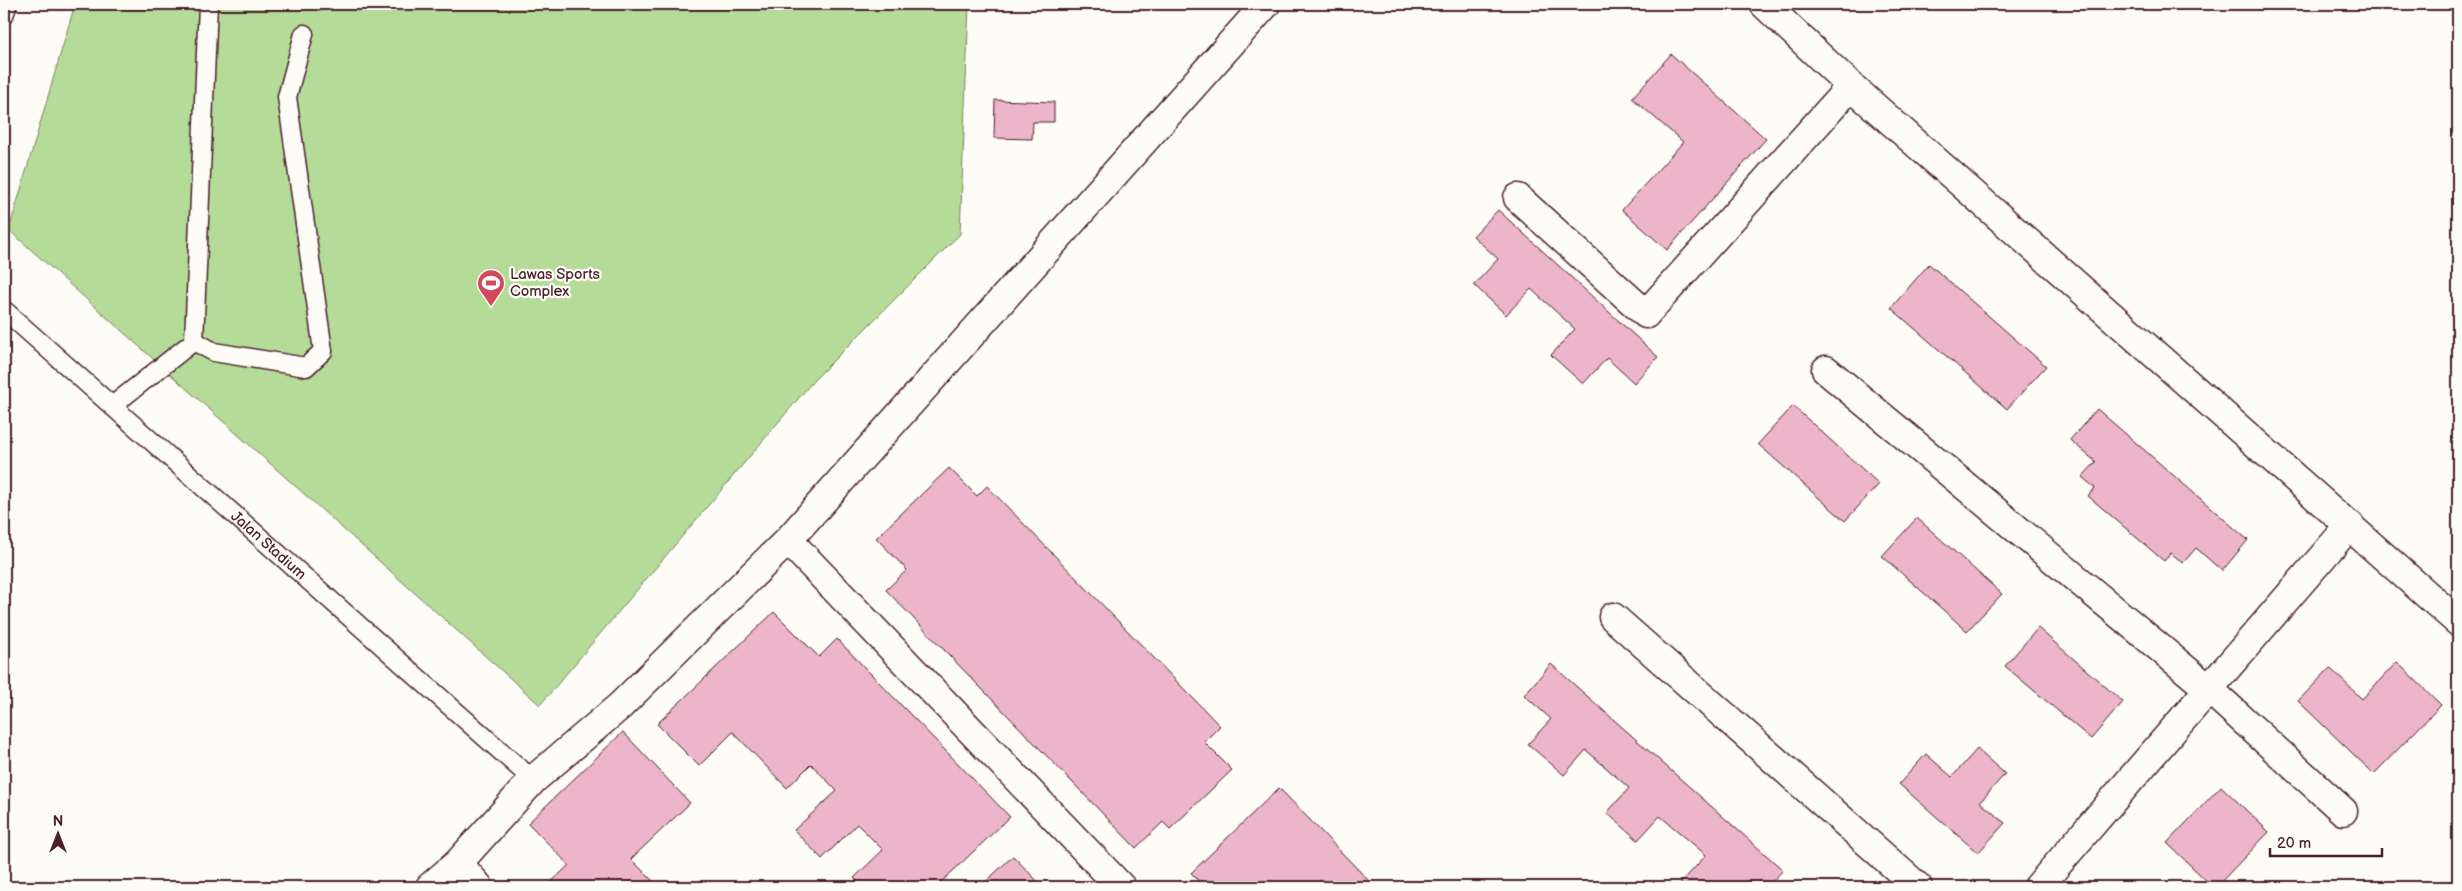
<svg xmlns="http://www.w3.org/2000/svg" width="2462" height="891" font-family="'Balsamiq Sans',sans-serif">
	<style>
		.green { fill: #b4dc98; stroke: #7f7e62 }
		.building { fill: #edb5ca; stroke: #4a1f2b }
		.lines { fill: none; stroke-linecap: round; stroke-linejoin: round }
		.service-casing { stroke: #4a1f2b; stroke-width: 21 }
		.minor-casing { stroke: #4a1f2b; stroke-width: 31 }
		.service { stroke: #fdfcf7; stroke-width: 18 }
		.minor { stroke: #fdfcf7; stroke-width: 28 }
		.labels { text-anchor: middle; dominant-baseline: central; stroke-width: 4.5; stroke-linejoin: round; paint-order: stroke }
		.poi-label { font-size: 15px; fill: #4a1f2b; stroke: #fdfcf7; text-anchor: start }
		.street-label { font-size: 15px; fill: #4a1f2b; stroke: #fdfcf7 }
	</style>
	<rect width="100%" height="100%" fill="#fdfcf7"/>
	<filter id="ink" filterUnits="userSpaceOnUse"><feTurbulence type="fractalNoise" baseFrequency=".02" numOctaves="2"/><feDisplacementMap in="SourceGraphic" scale="10" xChannelSelector="R" yChannelSelector="G"/><feConvolveMatrix kernelMatrix="1 2 1 2 8 2 1 2 1" color-interpolation-filters="sRGB"/></filter>
	<g filter="url(#ink)">
		<path class="green" d="M 75,4 L 969,4 L 960,234 L 814,380 L 540,705 L 9,230 Z"/>
		<path class="building" d="M 1671,54 L 1766,139 L 1667,250 L 1622,210 L 1683,142 L 1632,98 Z
			M 995,100 L 1054,102 L 1054,122 L 1033,122 L 1032,139 L 994,138 Z
			M 1498,210 L 1658,357 L 1634,383 L 1607,358 L 1583,384 L 1551,355 L 1575,329 L 1531,289 L 1506,315 L 1474,285 L 1498,259 L 1473,236 Z
			M 1929,264 L 2046,366 L 2007,409 L 1891,308 Z
			M 1793,406 L 1879,484 L 1845,521 L 1758,444 Z
			M 2097,409 L 2248,540 L 2222,571 L 2196,548 L 2183,563 L 2171,553 L 2164,561 L 2088,496 L 2095,488 L 2082,477 L 2096,462 L 2070,440 Z
			M 949,468 L 977,496 L 987,486 L 1220,726 L 1204,742 L 1232,770 L 1170,829 L 1163,822 L 1136,848 L 886,590 L 907,570 L 876,538 Z
			M 1917,518 L 2002,594 L 1967,631 L 1882,556 Z
			M 774,612 L 819,657 L 837,639 L 1010,817 L 936,887 L 863,887 L 854,878 L 883,850 L 857,824 L 822,859 L 794,830 L 837,791 L 811,764 L 787,788 L 733,732 L 699,766 L 657,724 Z
			M 2038,628 L 2123,702 L 2091,739 L 2005,666 Z
			M 2397,662 L 2441,705 L 2374,774 L 2298,701 L 2330,668 L 2362,699 Z
			M 1551,664 L 1783,870 L 1767,887 L 1741,887 L 1736,883 L 1732,887 L 1684,887 L 1680,884 L 1706,855 L 1660,816 L 1638,840 L 1607,813 L 1629,788 L 1586,750 L 1564,775 L 1528,744 L 1551,719 L 1524,695 Z
			M 623,732 L 690,803 L 631,859 L 659,887 L 546,887 L 569,865 L 528,823 Z
			M 1977,749 L 2005,774 L 1980,802 L 2005,823 L 1978,853 L 1899,784 L 1926,754 L 1952,777 Z
			M 2221,786 L 2269,832 L 2216,887 L 2213,887 L 2167,843 Z
			M 1279,788 L 1375,887 L 1205,887 L 1191,873 Z
			M 1013,856 L 1043,887 L 980,887 Z"/>
		<g class="lines">
			<g class="service-casing">
				<g id="service">
					<path d="M 4,15 L 8,4"/>
					<path id="s1" d="M 4,310 L 533,780"/>
					<path d="M 194,341 L 214,352 L 306,367 L 323,351 L 287,97 L 304,34"/>
					<path d="M 112,406 L 194,341 L 208,4"/>
				</g>
			</g>
			<g class="minor-casing">
				<path id="minor" d="M 1764,4 L 1851,86 L 2458,622
					M 1518,198 L 1646,314 L 1851,86
					M 1826,370 L 2209,689 L 2343,811
					M 788,540 L 1121,887
					M 1613,617 L 1918,887
					M 458,863 L 479,887
					M 430,887 L 458,863 L 533,780 L 620,706 L 788,540 L 1266,4
					M 2038,887 L 2350,525"/>
			</g>
			<use href="#service" class="service"/>
			<use href="#minor" class="minor"/>
		</g>
	</g>
	<defs>
		<g id="stadium-pin" transform="scale(1.4375)"><path d="M0 17L-7.5 6A9.5 9.5 0 1 1 7.5 6Z" fill="#d1495b" stroke="#fdfcf7"/><path d="M0-5a6.5 5 0 1 0 0 10a6.5 5 0 1 0 0-10ZM-3.5-1.8h7v3.6h-7Z" fill="#fff"/></g>
	</defs>
	<g fill-rule="evenodd">
		<use href="#stadium-pin" x="491" y="283"/>
	</g>
	<g class="labels">
		<g class="poi-label">
			<text x="510" y="274">Lawas Sports<tspan x="510" dy="17">Complex</tspan></text>
		</g>
		<g class="street-label">
			<text stroke="none"><textPath href="#s1" startOffset="354">Jalan Stadium</textPath></text>
		</g>
	</g>
	<rect width="2462" height="891" fill="none" stroke="#fdfcf7" stroke-width="20"/>
	<rect x="10" y="10" width="2442" height="871" fill="none" stroke="#4a1f2b" stroke-width="2" filter="url(#ink)"/>
	<g transform="translate(58 834)" stroke="#fdfcf7" stroke-width="4" paint-order="stroke">
	<path d="M0-4L9 19L0 12L-9 19Z" fill="#4a1f2b"/>
	<text y="-8" font-size="14" font-weight="bold" text-anchor="middle" fill="#4a1f2b">N</text>
	</g>
	<path d="M2270 848v8h112v-8" fill="none" stroke="#4a1f2b" stroke-width="2.5"/>
	<text x="2277" y="848" font-size="15" fill="#4a1f2b" stroke="#fdfcf7" stroke-width="4" paint-order="stroke">20 m</text>
</svg>
